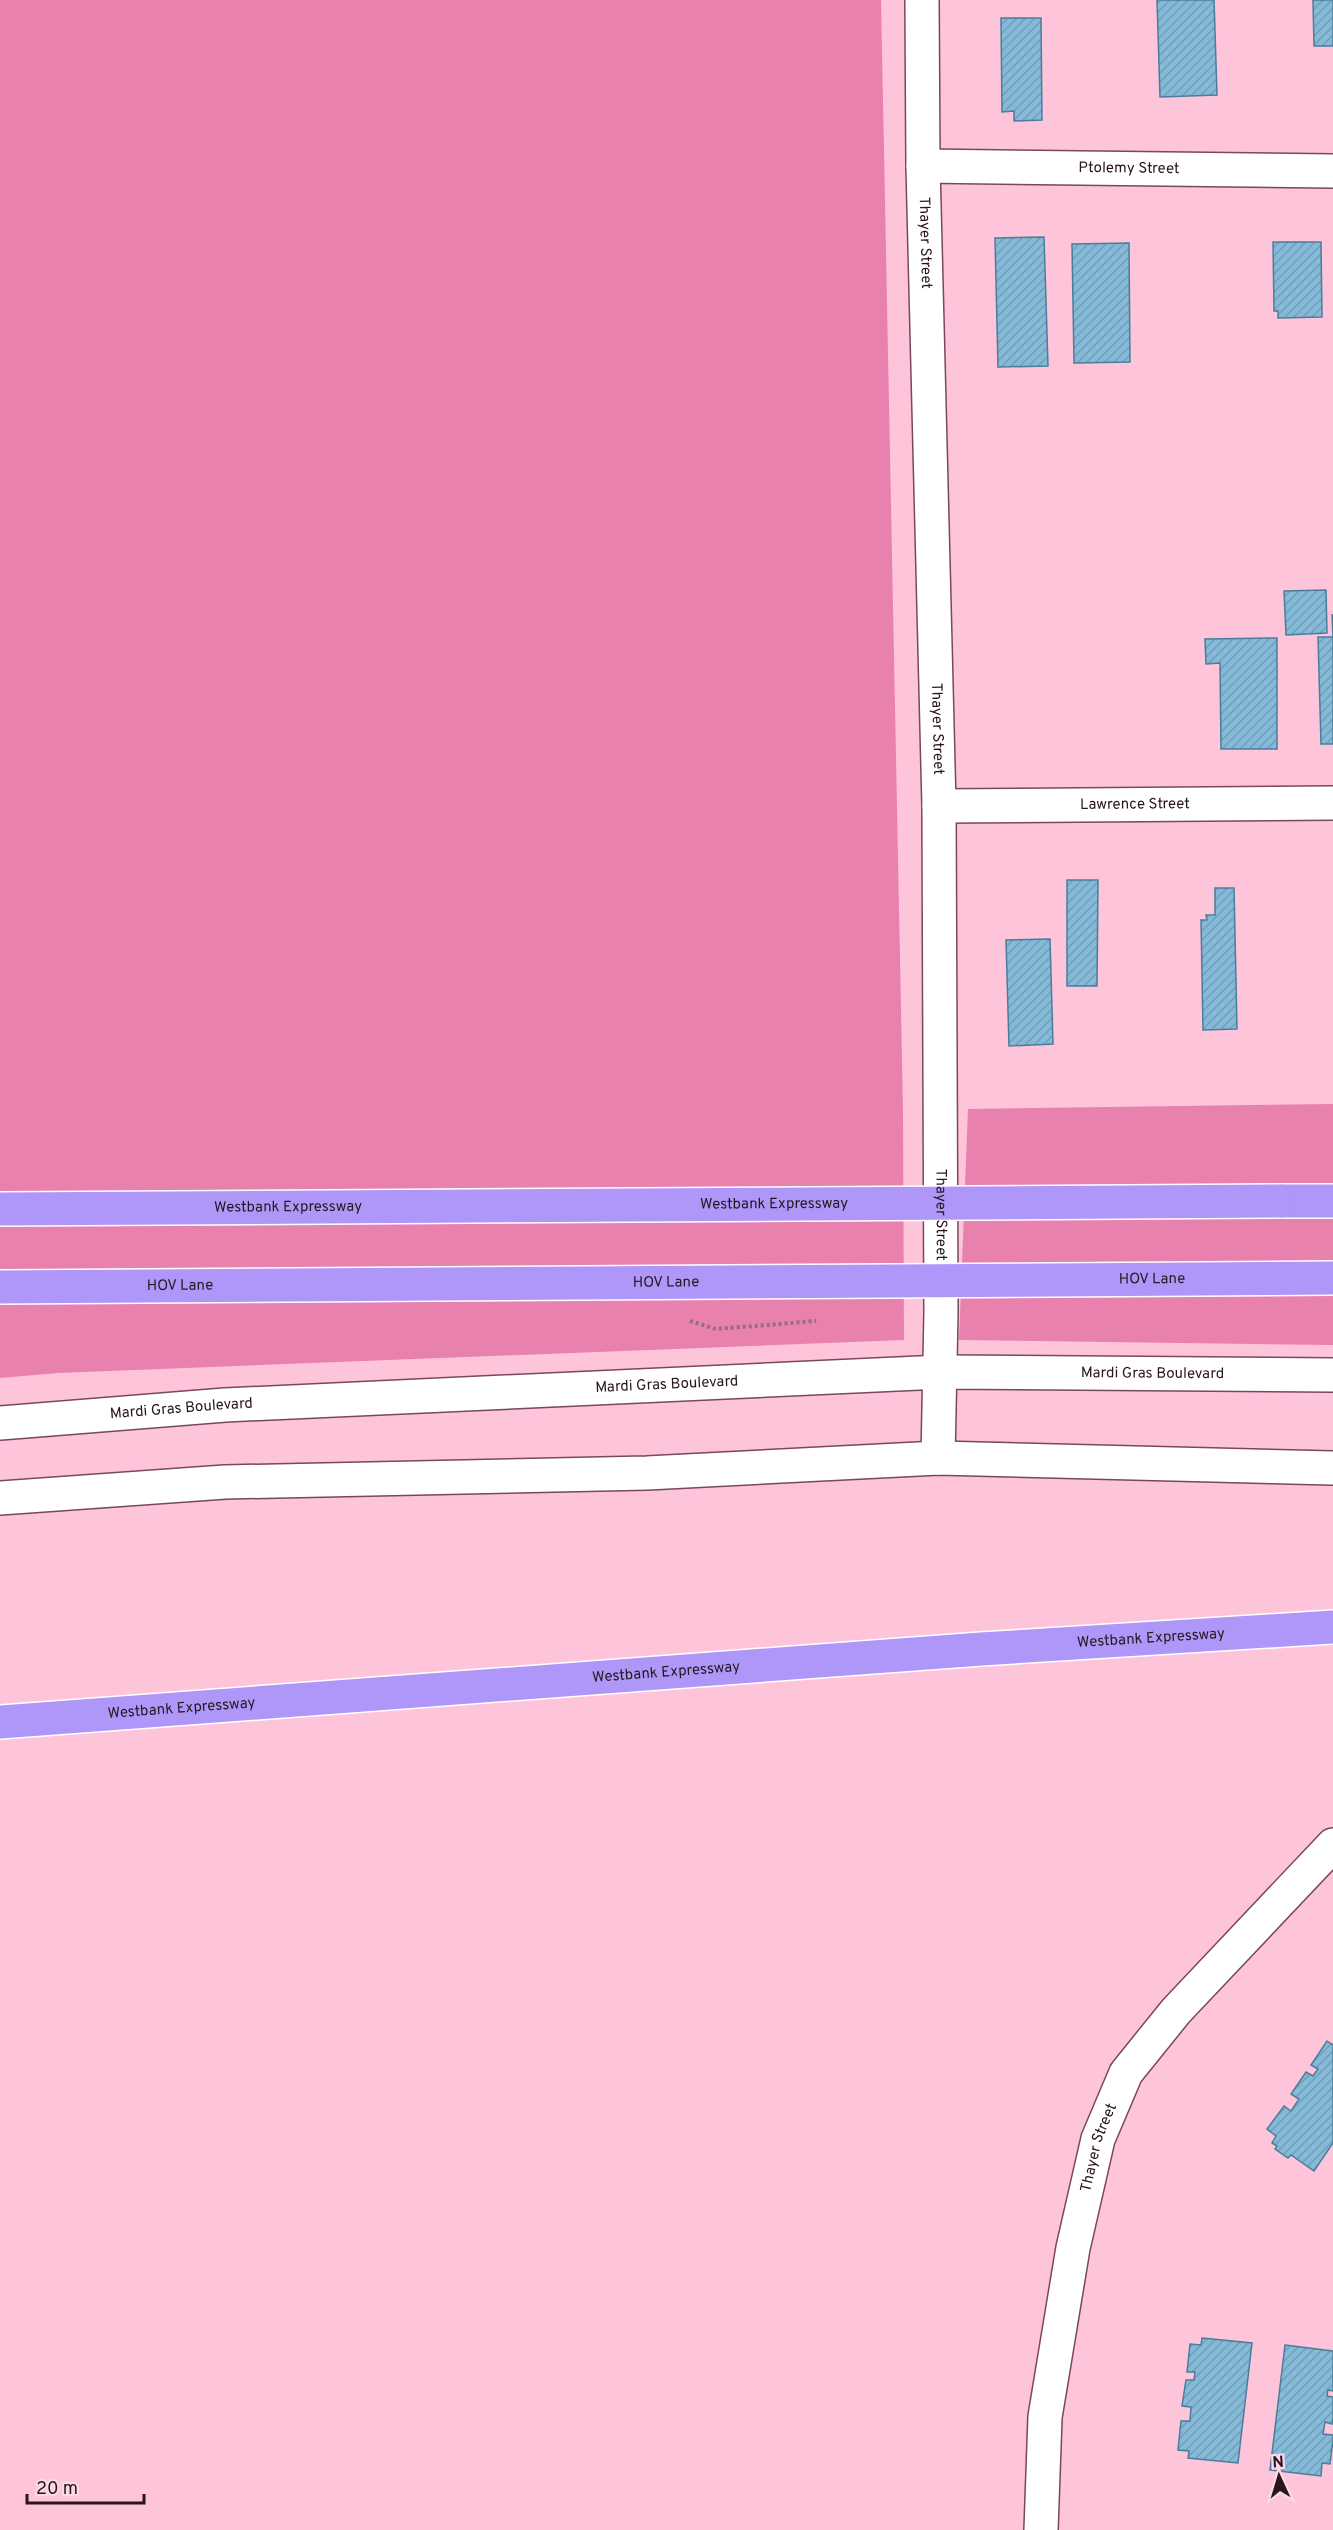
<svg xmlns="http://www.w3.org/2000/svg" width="1333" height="2530" font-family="Overpass,sans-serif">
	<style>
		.grass { fill: #e881ad }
		.building { fill: url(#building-hatch); stroke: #4a7d9a; stroke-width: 1.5 }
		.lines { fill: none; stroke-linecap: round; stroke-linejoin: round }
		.minor-casing { stroke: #78485c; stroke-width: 36 }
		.highway-casing { stroke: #fff; stroke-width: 36 }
		.path { stroke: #966e7d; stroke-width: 4; stroke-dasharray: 3 3; stroke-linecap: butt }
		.minor { stroke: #fff; stroke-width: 33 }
		.highway { stroke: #af97f9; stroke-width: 33 }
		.highway-bridge-casing { stroke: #fff; stroke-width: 36; stroke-linecap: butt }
		.highway-bridge { stroke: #af97f9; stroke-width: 33 }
		.labels { text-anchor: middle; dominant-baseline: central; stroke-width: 5; stroke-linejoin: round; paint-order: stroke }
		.street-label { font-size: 15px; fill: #29151d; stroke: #fcd9e6 }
	</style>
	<defs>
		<pattern id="building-hatch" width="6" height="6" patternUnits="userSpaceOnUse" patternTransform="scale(1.5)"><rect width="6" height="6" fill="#84b9d8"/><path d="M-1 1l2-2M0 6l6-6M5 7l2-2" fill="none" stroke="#729eb9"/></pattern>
	</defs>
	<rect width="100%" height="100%" fill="#fec4da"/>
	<path class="grass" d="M 0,0 L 881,0 L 903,1111 L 904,1340 L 58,1373 L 0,1378 Z
		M 1333,1104 L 1333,1345 L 959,1340 L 968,1109 Z"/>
	<path class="building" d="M 1157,0 L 1214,0 L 1217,95 L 1160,97 Z
		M 1313,0 L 1333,0 L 1333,46 L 1314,46 Z
		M 1001,18 L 1041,18 L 1042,120 L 1014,121 L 1014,111 L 1002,112 Z
		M 1044,237 L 1048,366 L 998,367 L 995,238 Z
		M 1273,242 L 1321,242 L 1322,317 L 1278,318 L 1278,311 L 1274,311 Z
		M 1129,243 L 1130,362 L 1074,363 L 1072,244 Z
		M 1326,590 L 1327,633 L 1286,635 L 1284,591 Z
		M 1332,615 L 1333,615 L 1333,744 L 1321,744 L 1318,637 L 1333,637 Z
		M 1277,638 L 1277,749 L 1221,749 L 1220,663 L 1206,664 L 1205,639 Z
		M 1067,880 L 1098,880 L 1097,986 L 1067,986 Z
		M 1215,888 L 1234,888 L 1237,1029 L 1203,1030 L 1201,920 L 1207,920 L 1206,915 L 1215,915 Z
		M 1050,939 L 1053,1044 L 1009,1046 L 1006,940 Z
		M 1327,2041 L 1333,2045 L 1333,2143 L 1314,2171 L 1291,2155 L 1288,2158 L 1275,2149 L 1277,2146 L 1272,2143 L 1276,2136 L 1267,2129 L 1284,2106 L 1291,2111 L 1299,2099 L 1291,2094 L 1306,2072 L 1313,2076 L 1318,2069 L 1311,2065 Z
		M 1202,2338 L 1252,2343 L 1238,2463 L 1188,2458 L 1189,2451 L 1178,2450 L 1181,2421 L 1190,2421 L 1191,2407 L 1182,2406 L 1186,2380 L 1194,2380 L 1195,2372 L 1187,2372 L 1190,2344 L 1201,2345 Z
		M 1285,2345 L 1333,2351 L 1333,2391 L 1328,2390 L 1327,2396 L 1333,2397 L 1333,2418 L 1332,2424 L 1325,2422 L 1323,2434 L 1333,2435 L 1333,2440 L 1330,2464 L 1322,2463 L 1321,2476 L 1270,2470 Z"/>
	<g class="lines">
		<g class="minor-casing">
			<g id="minor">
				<path id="s1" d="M 922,0 L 923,166 L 939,806 L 941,1312 L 938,1458"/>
				<path id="s2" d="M 923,166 L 1333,171"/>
				<path id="s3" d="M 939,806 L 1333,803"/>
				<path id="s4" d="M 0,1423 L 225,1405 L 941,1372 L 1333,1375"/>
				<path d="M 0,1498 L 225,1482 L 647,1473 L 938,1458 L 1333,1468"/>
				<path id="s5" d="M 1041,2530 L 1045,2417 L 1073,2248 L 1098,2139 L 1126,2073 L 1176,2011 L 1333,1845"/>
			</g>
		</g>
		<g class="highway-casing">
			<g id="highway">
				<path d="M 1279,1201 L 1333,1201"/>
				<path id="s6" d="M 0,1722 L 981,1649 L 1333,1627"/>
			</g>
		</g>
		<path class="path" d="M 690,1321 L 716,1329 L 816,1321"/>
		<use href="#minor" class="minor"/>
		<use href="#highway" class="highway"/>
		<g class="highway-bridge-casing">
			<g id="highway-bridge">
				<path id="s7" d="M 0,1209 L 1279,1201"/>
				<path id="s8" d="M 0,1287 L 1333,1278"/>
			</g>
		</g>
		<use href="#highway-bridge" class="highway-bridge"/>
	</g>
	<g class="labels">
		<g class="street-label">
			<text stroke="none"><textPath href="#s2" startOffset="206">Ptolemy Street</textPath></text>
			<text stroke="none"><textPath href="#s1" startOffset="243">Thayer Street</textPath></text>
			<text stroke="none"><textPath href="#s1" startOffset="729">Thayer Street</textPath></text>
			<text stroke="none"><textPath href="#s3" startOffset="196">Lawrence Street</textPath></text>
			<text stroke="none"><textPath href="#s7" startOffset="774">Westbank Expressway</textPath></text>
			<text stroke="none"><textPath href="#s7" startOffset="288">Westbank Expressway</textPath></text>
			<text stroke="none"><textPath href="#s1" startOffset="1215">Thayer Street</textPath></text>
			<text stroke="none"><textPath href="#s8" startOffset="1152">HOV Lane</textPath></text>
			<text stroke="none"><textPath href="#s8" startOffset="666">HOV Lane</textPath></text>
			<text stroke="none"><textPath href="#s8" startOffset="180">HOV Lane</textPath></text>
			<text stroke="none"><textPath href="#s4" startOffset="1154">Mardi Gras Boulevard</textPath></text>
			<text stroke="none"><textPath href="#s4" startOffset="668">Mardi Gras Boulevard</textPath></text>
			<text stroke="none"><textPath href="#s4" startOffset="182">Mardi Gras Boulevard</textPath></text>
			<text stroke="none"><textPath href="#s6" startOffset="1154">Westbank Expressway</textPath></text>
			<text stroke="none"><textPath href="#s6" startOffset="668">Westbank Expressway</textPath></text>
			<text stroke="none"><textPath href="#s6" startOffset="182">Westbank Expressway</textPath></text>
			<text stroke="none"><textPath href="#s5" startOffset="388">Thayer Street</textPath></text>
		</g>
	</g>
	<g transform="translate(1279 2476) rotate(356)" stroke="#fcd9e6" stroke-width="4.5" paint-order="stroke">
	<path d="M0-4.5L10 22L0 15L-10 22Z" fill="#29151d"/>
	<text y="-9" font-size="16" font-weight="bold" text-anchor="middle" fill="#29151d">N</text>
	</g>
	<path d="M27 2494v9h117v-9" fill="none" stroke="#29151d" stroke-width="3"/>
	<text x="36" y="2494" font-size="18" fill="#29151d" stroke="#fcd9e6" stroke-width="4.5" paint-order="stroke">20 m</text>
</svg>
